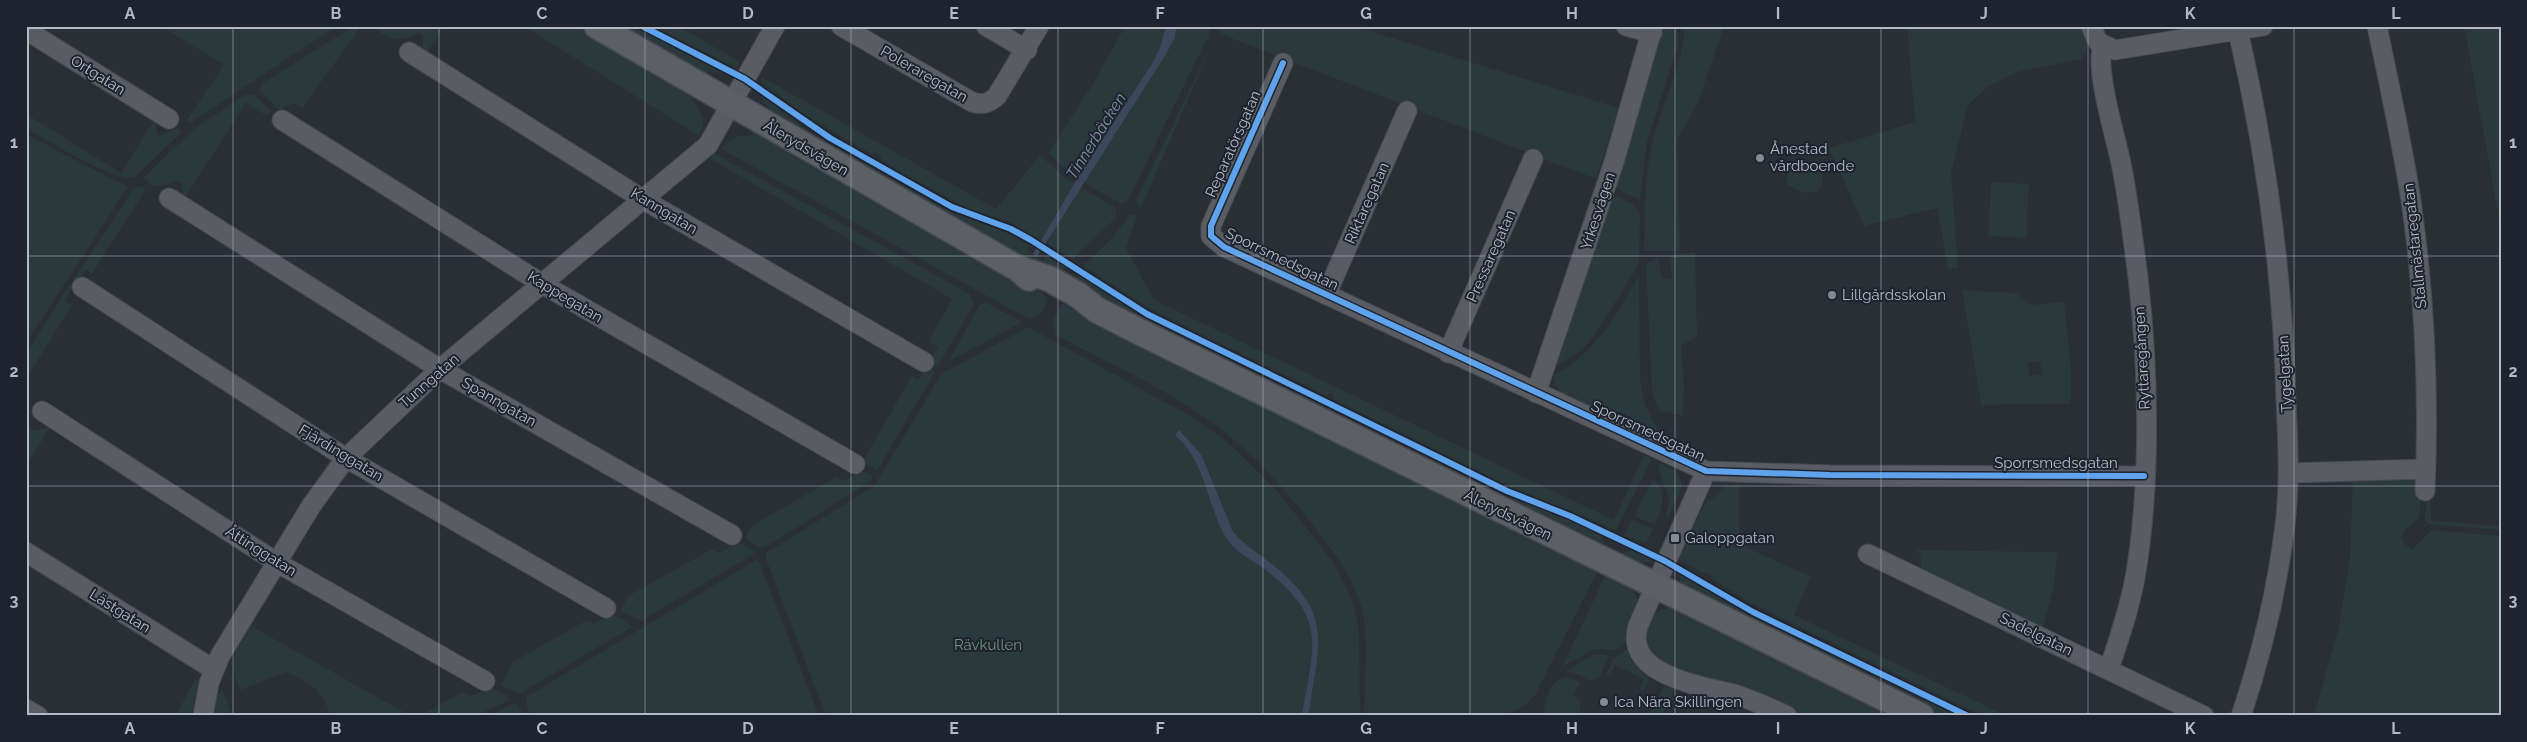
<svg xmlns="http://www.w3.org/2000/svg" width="2527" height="742" font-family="Raleway,sans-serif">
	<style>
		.green { fill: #2a393b; fill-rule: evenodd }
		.water { fill: #3b485c }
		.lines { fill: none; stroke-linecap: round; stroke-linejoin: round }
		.minor-casing { stroke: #484a50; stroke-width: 21 }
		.major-casing { stroke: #474a52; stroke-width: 28 }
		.minor { stroke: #595c63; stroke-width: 19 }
		.major { stroke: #5c5f64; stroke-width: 25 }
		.cycleway-casing { stroke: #1e242e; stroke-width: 9 }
		.cycleway { stroke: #60a3ed; stroke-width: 6 }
		.grid { fill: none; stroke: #b4bac5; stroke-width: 1; stroke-opacity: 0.55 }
		.poi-dot { fill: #848993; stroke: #1e242e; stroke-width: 2 }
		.labels { text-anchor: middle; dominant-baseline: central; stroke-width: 4; stroke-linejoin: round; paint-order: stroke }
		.street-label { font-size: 15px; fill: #b4bac5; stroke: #1e242e }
		.poi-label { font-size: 15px; fill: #b4bac5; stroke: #1e242e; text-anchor: start }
		.park-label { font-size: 15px; fill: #6e9378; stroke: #1e242e }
		.water-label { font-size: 16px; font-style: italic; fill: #8090aa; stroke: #1e242e }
		.neatline { fill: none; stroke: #b4bac5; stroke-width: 2 }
		.grid-label { font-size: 16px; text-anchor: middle; font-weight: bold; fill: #b4bac5 }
	</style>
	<rect width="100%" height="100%" fill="#2a2e35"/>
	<path class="green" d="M 161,26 L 337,26 L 190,123 L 186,121 L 224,65 Z
		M 354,26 L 361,27 L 302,108 L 294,103 L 278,110 L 259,89 L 263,83 Z
		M 372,26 L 444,26 L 425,56 L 423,51 L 423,37 L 418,33 C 399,44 388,40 372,26 Z
		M 524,26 L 579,26 L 689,93 L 703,117 L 703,129 L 699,136 Z
		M 613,26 L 632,26 L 723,73 L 709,71 L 706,76 Z
		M 653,26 L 678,26 L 740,62 L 736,68 Z
		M 1125,26 L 1210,26 L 1209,35 L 1128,200 L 1123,204 C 1094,190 1071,175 1048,153 L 1094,82 Z
		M 1218,26 L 1354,26 L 1619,108 L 1596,179 L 1223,35 L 1219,32 Z
		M 1659,26 L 1678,26 L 1678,45 L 1647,142 L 1640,200 L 1613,187 Z
		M 1684,26 L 1724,26 L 1698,103 L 1677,140 L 1680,251 L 1644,251 C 1645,213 1644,173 1654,136 C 1663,100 1684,64 1684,26 Z
		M 1907,26 L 2083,26 L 2088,46 L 2082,59 L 2017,72 L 1988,87 L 1968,105 L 1951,173 L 1958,268 L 1948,268 L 1937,208 L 1864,226 L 1829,148 L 1915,122 Z
		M 2464,26 L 2501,26 L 2501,242 L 2498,213 Z
		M 1214,39 L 1140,210 L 1136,201 Z
		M 762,77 L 996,209 L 1040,155 L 1064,177 L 1116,208 L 1116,218 L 1073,259 L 1008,221 L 968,209 L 880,160 L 882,157 L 875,153 L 873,155 L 807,116 L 760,81 Z
		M 245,95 L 254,95 L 271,111 L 268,117 L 246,103 L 184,199 L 182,184 L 176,181 C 163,188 154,189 143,178 L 194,129 Z
		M 760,95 L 814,135 L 951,212 L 1008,233 L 1029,246 L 1026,250 L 1043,261 L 1046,256 L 1065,267 L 1059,277 L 1009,251 L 766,110 L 768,108 Z
		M 26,114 L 121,173 L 155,118 L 157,134 L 160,135 L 179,128 L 181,133 L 136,176 C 120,187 44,138 26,128 Z
		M 753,131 L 879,199 L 1043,293 L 1047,299 C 1045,310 1041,316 1029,319 L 721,149 C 731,139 736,134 751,136 Z
		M 26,134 L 128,187 L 26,343 Z
		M 714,153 L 970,294 L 974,304 L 938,366 L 929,361 L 938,347 L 928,342 L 952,299 L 709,158 Z
		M 1799,164 L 1814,168 L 1822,174 L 1823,184 L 1817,192 L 1803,193 L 1786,184 L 1788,173 Z
		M 1991,182 L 2029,184 L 2026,238 L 1988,236 Z
		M 138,186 L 146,189 L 92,274 L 85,270 L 78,281 L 74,279 L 132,191 Z
		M 1611,193 L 1633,204 L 1640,213 L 1639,264 L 1595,335 L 1582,350 L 1552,370 Z
		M 1133,214 L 1137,216 L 1126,248 L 1154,300 L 1614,520 L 1644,455 L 1652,459 L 1616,530 L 1503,483 L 1333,399 L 1334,396 L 1329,393 L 1327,396 L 1147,307 L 1083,266 L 1110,240 L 1130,215 Z
		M 1695,252 L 1697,336 L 1681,346 L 1684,384 L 1682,416 L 1660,411 L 1652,395 L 1646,264 L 1658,257 L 1662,279 L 1672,278 L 1669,255 Z
		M 1079,275 L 1142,317 L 1503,495 L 1573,521 L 1601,535 L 1606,552 L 1072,285 Z
		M 1639,276 L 1640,377 L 1645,405 L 1659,432 L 1660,439 L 1562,393 L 1554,384 L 1554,375 C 1595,354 1617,314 1639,276 Z
		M 70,283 L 74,286 L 65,301 L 72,305 L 26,379 L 26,354 Z
		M 1962,290 L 2017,293 L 2030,305 L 2064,302 L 2071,368 L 2071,404 L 1981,405 ZM 2040,361 L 2042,374 L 2030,376 L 2028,363 Z
		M 985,302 L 1022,322 L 948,362 L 979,306 Z
		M 1062,304 L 1599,569 L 1535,695 L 1525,705 L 1505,716 L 1364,716 C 1364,686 1368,650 1364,621 C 1359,586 1338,557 1317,531 C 1293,499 1266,468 1235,441 C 1183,396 1116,367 1056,335 L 1053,321 Z
		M 1028,327 L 1196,419 L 1230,444 L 1279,493 L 1334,563 L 1350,594 L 1359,627 L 1360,716 L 826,716 L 766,559 L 766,553 L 874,486 L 941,374 Z
		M 926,367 L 935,372 L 877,471 L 862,462 L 912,376 L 918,380 Z
		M 26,404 L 28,426 L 35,431 L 52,425 L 26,466 Z
		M 1660,463 C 1694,477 1680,492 1668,518 L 1666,517 L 1669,499 L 1658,468 Z
		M 860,472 L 866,472 L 872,476 L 872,479 L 862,487 L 764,548 L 758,547 L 745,538 L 753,525 L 837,477 L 843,481 Z
		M 2406,477 C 2411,479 2416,479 2419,485 C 2422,491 2422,514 2417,520 C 2411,526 2405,528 2401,537 L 2403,543 L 2413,549 L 2432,530 L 2501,536 L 2501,716 L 2314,716 L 2339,626 L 2350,557 L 2353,478 Z
		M 1653,480 C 1670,489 1660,512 1655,525 L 1634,516 Z
		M 1739,484 L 1739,544 L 1811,577 L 1794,615 L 2007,716 L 1983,716 L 1750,603 L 1711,578 L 1712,576 L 1707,573 L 1705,574 L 1678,559 L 1707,498 L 1711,500 L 1725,486 Z
		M 2426,500 L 2431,500 L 2431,521 L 2501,526 L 2501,530 L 2429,524 L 2425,520 Z
		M 1632,519 L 1653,529 L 1646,544 L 1624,535 Z
		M 738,542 L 754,551 L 754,554 L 641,621 L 620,611 L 628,596 L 712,549 L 719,553 Z
		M 1631,550 L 1653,561 L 1638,564 L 1614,556 Z
		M 1917,550 L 2057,552 L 2054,587 L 2042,630 L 1921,570 L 1921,557 Z
		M 758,559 L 819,716 L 531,716 L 527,707 L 526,697 Z
		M 1607,572 L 1629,585 L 1637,598 L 1637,606 L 1625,643 L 1616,650 L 1594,649 L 1562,667 Z
		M 1677,572 L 1756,619 L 1957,716 L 1943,716 L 1692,594 L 1683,587 Z
		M 1674,607 L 1902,716 L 1802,716 L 1764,698 L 1702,681 L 1657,662 L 1647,651 L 1645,635 L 1652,616 L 1660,610 Z
		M 610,615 L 621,618 L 632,627 L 519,694 L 501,685 L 513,662 L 587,620 L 594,624 Z
		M 251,626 L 411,716 L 331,716 C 320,687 313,685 286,672 L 240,690 C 227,656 235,655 251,626 Z
		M 1627,649 L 1631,660 L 1648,674 L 1648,682 L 1643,691 L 1640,689 L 1644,679 L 1615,665 L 1610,674 L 1606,676 L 1613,659 Z
		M 1600,654 L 1609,656 L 1599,678 L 1589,681 L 1582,676 L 1566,671 L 1592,655 Z
		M 1566,677 L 1580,682 L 1573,696 L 1580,700 L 1581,716 L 1543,716 C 1546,700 1548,681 1566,677 Z
		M 196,678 L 198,682 L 191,716 L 175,716 Z
		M 1664,686 L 1674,689 L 1662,716 L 1649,716 Z
		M 490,689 L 497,690 L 512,699 L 475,716 L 419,716 L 462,692 L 469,696 Z
		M 223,691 L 232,716 L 214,716 L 217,694 Z
		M 513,704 L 517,704 L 525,716 L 488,716 Z"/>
	<path class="water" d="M 1166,26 L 1176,26 L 1175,37 L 1166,54 L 1037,257 L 1033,254 L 1080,174 L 1152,64 L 1160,48 Z
		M 1179,430 L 1201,454 L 1233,532 C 1246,547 1263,556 1278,569 C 1317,603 1323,625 1315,674 C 1312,688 1311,702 1308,716 L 1302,716 C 1313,646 1329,619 1266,570 C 1252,560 1233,551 1225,536 C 1206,502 1206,462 1175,435 Z"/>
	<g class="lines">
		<g class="minor-casing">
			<path id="minor" d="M 841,26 L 972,102 C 983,105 988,104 997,96 L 1039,26
				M 986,26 L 1027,50
				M 1626,26 L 1652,33
				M 2091,26 L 2098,42 L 2115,50 L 2263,26
				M 2377,26 C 2389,84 2402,142 2411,201 C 2425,297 2429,395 2425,491
				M 26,30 L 169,119
				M 2238,31 C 2266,152 2283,276 2286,401 C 2288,442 2290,484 2285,525 C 2277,591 2262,653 2241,716
				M 2103,46 C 2094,69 2117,141 2122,168 C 2129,204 2133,240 2138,277 C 2149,370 2151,486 2135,578 C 2129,610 2119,639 2109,669
				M 409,52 L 644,200 L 924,362
				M 1283,63 L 1211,226 L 1211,236 L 1224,247 L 1706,471 L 1830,475 L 2144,476
				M 282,120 L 544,285 L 855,464
				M 169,198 L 440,369 L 732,535
				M 82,287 L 346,458 L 606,608
				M 1326,295 L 1407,111
				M 1448,353 L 1533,159
				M 1536,393 L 1614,162 L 1653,26
				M 42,411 L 276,562 L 485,681
				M 1706,471 L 1638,626 C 1623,676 1704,686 1737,695 C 1754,701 1771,708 1787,716
				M 2288,473 L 2426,469
				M 26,552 L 213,669
				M 1868,554 L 2204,716
				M 26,709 L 38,716
				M 203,716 L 209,683 L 220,656 L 311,506 L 346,458 L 440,369 L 708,145 L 775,26"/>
		</g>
		<g class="major-casing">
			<path id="major" d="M 597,26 L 1017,268 L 1029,278
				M 1017,268 L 1050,279 L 1078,295 L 1097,310 L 1140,332 L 1921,716"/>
		</g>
		<use href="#minor" class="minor"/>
		<use href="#major" class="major"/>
		<g class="cycleway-casing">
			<path id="cycleway" d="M 642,26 L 745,79 L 830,138 L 952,207 L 1011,229 L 1031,240 L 1147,314 L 1507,491 L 1570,516 L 1665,561 L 1753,612 L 1968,716
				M 1283,63 L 1211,226 L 1211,236 L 1224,247 L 1706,471 L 1830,475 L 2144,476"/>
		</g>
		<use href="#cycleway" class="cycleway"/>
	</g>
	<path class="grid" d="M 233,26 L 233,716M 439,26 L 439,716M 645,26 L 645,716M 851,26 L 851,716M 1058,26 L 1058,716M 1263,26 L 1263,716M 1470,26 L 1470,716M 1675,26 L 1675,716M 1881,26 L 1881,716M 2088,26 L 2088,716M 2294,26 L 2294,716M 26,256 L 2501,256M 26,486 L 2501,486"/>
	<g class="poi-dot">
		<circle cx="1760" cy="158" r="5"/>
		<circle cx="1832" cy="295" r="5"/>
		<rect x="1670" y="533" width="10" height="10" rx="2.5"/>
		<circle cx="1604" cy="702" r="5"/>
	</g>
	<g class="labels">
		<g class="street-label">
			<text transform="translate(924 74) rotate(30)">Poleraregatan</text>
			<text transform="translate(98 75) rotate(32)">Ortgatan</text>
			<text transform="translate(1233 144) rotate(-66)">Reparatörsgatan</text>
			<text transform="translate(806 148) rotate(30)">Ålerydsvägen</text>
			<text transform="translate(1367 203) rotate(-66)">Riktaregatan</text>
			<text transform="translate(664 211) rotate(31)">Kanngatan</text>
			<text transform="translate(1598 211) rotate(-72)">Yrkesvägen</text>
			<text transform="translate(2415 246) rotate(-96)">Stallmästaregatan</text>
			<text transform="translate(1491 256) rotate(-66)">Pressaregatan</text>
			<text transform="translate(1282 259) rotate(26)">Sporrsmedsgatan</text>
			<text transform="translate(565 297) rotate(31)">Kappegatan</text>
			<text transform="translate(2142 358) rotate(-93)">Ryttaregången</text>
			<text transform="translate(2285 374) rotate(-93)">Tygelgatan</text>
			<text transform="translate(429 381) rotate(-41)">Tunngatan</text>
			<text transform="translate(499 402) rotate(30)">Spanngatan</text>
			<text transform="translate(1648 431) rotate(25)">Sporrsmedsgatan</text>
			<text transform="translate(341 453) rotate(31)">Fjärdinggatan</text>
			<text x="2056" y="463">Sporrsmedsgatan</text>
			<text transform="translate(1508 515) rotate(26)">Ålerydsvägen</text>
			<text transform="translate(261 551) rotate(32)">Åttinggatan</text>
			<text transform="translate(120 611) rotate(32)">Lästgatan</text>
			<text transform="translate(2036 634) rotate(26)">Sadelgatan</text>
		</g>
		<g class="poi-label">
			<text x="1770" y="149">Ånestad<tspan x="1770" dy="17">vårdboende</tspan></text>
			<text x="1842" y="295">Lillgårdsskolan</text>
			<text x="1685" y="538">Galoppgatan</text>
			<text x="1614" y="702">Ica Nära Skillingen</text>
		</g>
		<g class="park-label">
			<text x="988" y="645">Rävkullen</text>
		</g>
		<g class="water-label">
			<text transform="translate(1096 136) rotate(-58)">Tinnerbäcken</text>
		</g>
	</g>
	<rect width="2527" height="742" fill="none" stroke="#1e242e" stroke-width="55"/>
	<rect x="28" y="28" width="2472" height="686" class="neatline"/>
	<g class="grid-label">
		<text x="130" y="19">A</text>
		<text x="336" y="19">B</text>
		<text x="542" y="19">C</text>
		<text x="748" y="19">D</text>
		<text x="954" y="19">E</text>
		<text x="1160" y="19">F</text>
		<text x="1366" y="19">G</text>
		<text x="1572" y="19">H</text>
		<text x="1778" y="19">I</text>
		<text x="1984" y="19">J</text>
		<text x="2190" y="19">K</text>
		<text x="2396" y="19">L</text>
		<text x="14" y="148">1</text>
		<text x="2513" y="148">1</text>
		<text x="14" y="377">2</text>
		<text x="2513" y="377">2</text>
		<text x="14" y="606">3</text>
		<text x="2513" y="606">3</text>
		<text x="130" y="734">A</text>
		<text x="336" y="734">B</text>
		<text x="542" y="734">C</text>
		<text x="748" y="734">D</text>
		<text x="954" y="734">E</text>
		<text x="1160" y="734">F</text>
		<text x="1366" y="734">G</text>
		<text x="1572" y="734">H</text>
		<text x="1778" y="734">I</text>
		<text x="1984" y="734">J</text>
		<text x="2190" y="734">K</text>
		<text x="2396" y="734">L</text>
	</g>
</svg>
